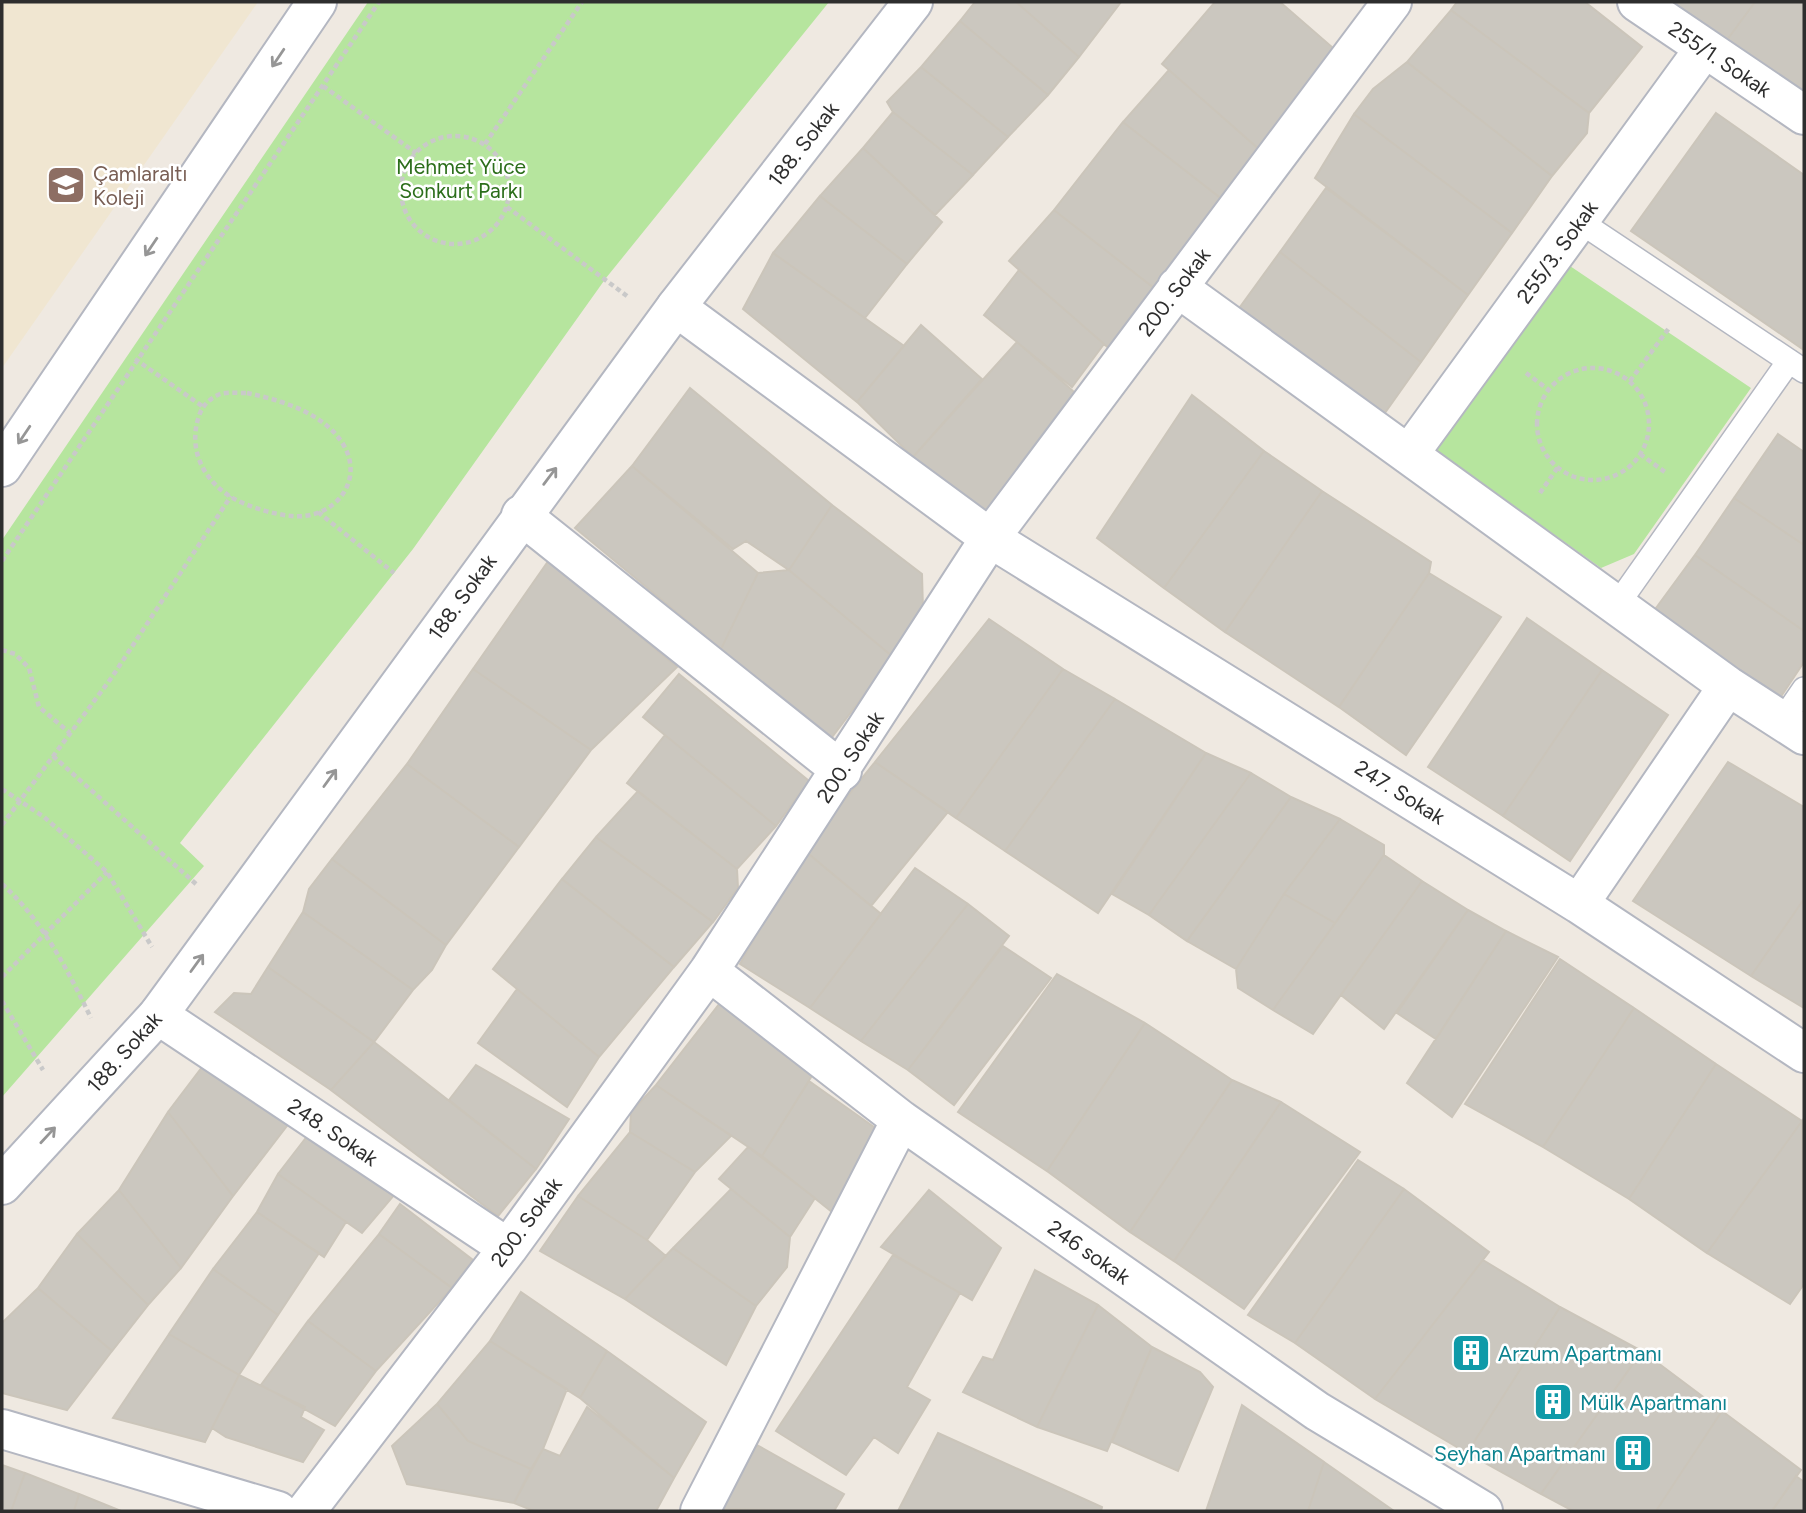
<svg xmlns="http://www.w3.org/2000/svg" width="1806" height="1513" font-family="Figtree,sans-serif">
	<style>
		.education { fill: #f0e6d1 }
		.green { fill: #b6e59e }
		.building { fill: #cbc7bf; stroke: #cbc5ba; stroke-width: 2 }
		.lines { fill: none; stroke-linecap: round; stroke-linejoin: round }
		.service-casing { stroke: #b4b7c1; stroke-width: 26 }
		.minor-casing { stroke: #b4b7c1; stroke-width: 42 }
		.tertiary-casing { stroke: #b4b7c1; stroke-width: 42 }
		.path { stroke: #c9c9c9; stroke-width: 4.5; stroke-dasharray: 5 3.5; stroke-linecap: butt }
		.service { stroke: #fff; stroke-width: 23 }
		.minor { stroke: #fff; stroke-width: 38 }
		.tertiary { stroke: #fff; stroke-width: 38 }
		.oneway { stroke: #969696 }
		.labels { text-anchor: middle; dominant-baseline: central; stroke-width: 5; stroke-linejoin: round; paint-order: stroke }
		.street-label { font-size: 21px; fill: #2e2e2e; stroke: #fff }
		.park-label { font-size: 21px; fill: #2c6e1b; stroke: #fff }
		.education-label { font-size: 21px; fill: #785e54; stroke: #fff; text-anchor: start }
		.culture-label { font-size: 21px; fill: #0d838f; stroke: #fff; text-anchor: start }
	</style>
	<rect width="100%" height="100%" fill="#efe9e1"/>
	<path class="education" d="M 2,2 L 258,2 L 2,368 Z"/>
	<path class="green" d="M 368,2 L 829,2 L 606,278 L 413,549 L 180,843 L 204,866 L 2,1097 L 2,540 Z
		M 1570,266 L 1751,388 L 1634,554 L 1601,568 L 1436,450 Z"/>
	<path class="building" d="M 975,2 L 1016,2 L 1079,57 L 1048,95 L 960,21 Z
		M 1016,2 L 1121,2 L 1079,57 Z
		M 1215,2 L 1280,2 L 1340,54 L 1261,151 L 1162,64 Z
		M 1457,2 L 1585,2 L 1642,47 L 1589,113 L 1451,10 Z
		M 1660,2 L 1755,2 L 1724,44 Z
		M 1755,2 L 1804,2 L 1804,92 L 1724,44 Z
		M 1451,10 L 1589,113 L 1587,133 L 1552,176 L 1407,62 Z
		M 960,21 L 1048,95 L 1008,137 L 921,67 Z
		M 1407,62 L 1552,176 L 1512,233 L 1354,114 L 1373,89 Z
		M 921,67 L 1008,137 L 973,175 L 893,112 L 887,102 Z
		M 1169,70 L 1261,151 L 1223,200 L 1123,122 Z
		M 893,112 L 973,175 L 935,215 L 863,148 Z
		M 1716,113 L 1804,175 L 1804,350 L 1631,231 Z
		M 1354,114 L 1512,233 L 1468,295 L 1315,178 Z
		M 1123,122 L 1223,200 L 1154,288 L 1054,210 Z
		M 863,148 L 942,222 L 907,264 L 820,196 Z
		M 1326,188 L 1468,295 L 1421,362 L 1280,252 Z
		M 820,196 L 907,264 L 865,318 L 773,253 Z
		M 1054,210 L 1154,288 L 1112,351 L 1009,261 Z
		M 1280,252 L 1421,362 L 1377,424 L 1232,318 Z
		M 773,253 L 904,346 L 857,402 L 743,309 Z
		M 1019,270 L 1104,344 L 1072,387 L 984,315 Z
		M 921,325 L 982,379 L 913,457 L 857,402 Z
		M 1017,342 L 1081,398 L 984,518 L 913,457 Z
		M 690,388 L 832,505 L 789,570 L 746,541 L 733,549 L 632,466 Z
		M 1192,395 L 1264,451 L 1164,588 L 1097,538 Z
		M 1778,434 L 1804,452 L 1804,545 L 1734,498 Z
		M 1264,451 L 1322,491 L 1225,632 L 1164,588 Z
		M 632,466 L 758,573 L 721,649 L 575,528 Z
		M 1322,491 L 1431,562 L 1429,573 L 1339,707 L 1225,632 Z
		M 1734,498 L 1804,545 L 1804,631 L 1695,555 Z
		M 832,505 L 922,574 L 923,610 L 893,657 L 789,570 Z
		M 1695,555 L 1804,631 L 1804,662 L 1774,707 L 1648,619 Z
		M 549,560 L 677,667 L 591,750 L 473,669 Z
		M 789,570 L 893,657 L 829,741 L 721,649 L 758,573 Z
		M 1429,573 L 1501,617 L 1406,755 L 1339,707 Z
		M 1527,618 L 1602,670 L 1503,816 L 1428,767 Z
		M 989,619 L 1063,669 L 956,818 L 875,762 Z
		M 473,669 L 591,750 L 519,847 L 407,764 Z
		M 1063,669 L 1115,699 L 1005,851 L 956,818 Z
		M 1602,670 L 1668,715 L 1570,861 L 1503,816 Z
		M 679,674 L 809,781 L 776,826 L 643,717 Z
		M 1115,699 L 1206,753 L 1098,913 L 1005,851 Z
		M 665,735 L 776,826 L 737,869 L 627,783 Z
		M 1206,753 L 1251,773 L 1149,915 L 1112,894 Z
		M 875,762 L 948,812 L 871,906 L 804,850 Z
		M 1728,762 L 1804,807 L 1804,899 L 1751,976 L 1633,901 Z
		M 407,764 L 519,847 L 446,945 L 332,859 Z
		M 1251,773 L 1291,797 L 1187,941 L 1149,915 Z
		M 638,791 L 737,869 L 738,888 L 713,922 L 596,837 Z
		M 1291,797 L 1340,819 L 1284,894 L 1236,969 L 1187,941 Z
		M 1340,819 L 1384,845 L 1384,855 L 1335,923 L 1284,894 Z
		M 596,837 L 713,922 L 674,967 L 562,879 Z
		M 804,850 L 881,914 L 810,1008 L 740,964 Z
		M 1384,855 L 1422,881 L 1313,1034 L 1273,1010 Z
		M 332,859 L 446,945 L 432,970 L 413,990 L 303,912 L 309,889 Z
		M 915,868 L 968,904 L 861,1041 L 810,1008 Z
		M 562,879 L 674,967 L 599,1057 L 493,969 Z
		M 1422,881 L 1468,910 L 1384,1029 L 1341,995 Z
		M 1284,894 L 1335,923 L 1273,1010 L 1238,988 L 1236,969 Z
		M 1804,899 L 1804,1008 L 1751,976 Z
		M 968,904 L 1009,936 L 908,1070 L 861,1041 Z
		M 1468,910 L 1506,931 L 1436,1039 L 1397,1013 Z
		M 303,912 L 413,990 L 374,1042 L 268,967 Z
		M 1506,931 L 1558,957 L 1452,1117 L 1407,1083 Z
		M 1003,946 L 1051,978 L 954,1105 L 908,1070 Z
		M 1560,959 L 1634,1008 L 1543,1147 L 1465,1104 Z
		M 268,967 L 374,1042 L 331,1090 L 215,1012 L 234,993 L 251,994 Z
		M 1057,974 L 1145,1023 L 1047,1171 L 958,1112 Z
		M 517,989 L 599,1057 L 567,1107 L 478,1043 Z
		M 720,1003 L 813,1074 L 762,1156 L 656,1085 Z
		M 1634,1008 L 1716,1064 L 1629,1199 L 1543,1147 Z
		M 1145,1023 L 1232,1080 L 1130,1232 L 1047,1171 Z
		M 374,1042 L 536,1169 L 498,1216 L 331,1090 Z
		M 209,1058 L 290,1122 L 233,1196 L 168,1112 Z
		M 1716,1064 L 1802,1121 L 1707,1253 L 1629,1199 Z
		M 476,1065 L 569,1119 L 536,1169 L 449,1100 Z
		M 1232,1080 L 1281,1102 L 1174,1261 L 1130,1232 Z
		M 809,1081 L 881,1132 L 832,1212 L 762,1156 Z
		M 656,1085 L 731,1136 L 695,1172 L 630,1132 L 631,1112 Z
		M 1281,1102 L 1360,1152 L 1244,1309 L 1174,1261 Z
		M 168,1112 L 233,1196 L 181,1268 L 119,1190 Z
		M 1802,1121 L 1804,1284 L 1790,1304 L 1707,1253 Z
		M 630,1132 L 695,1172 L 647,1240 L 578,1196 Z
		M 308,1135 L 395,1194 L 362,1233 L 278,1174 Z
		M 748,1147 L 815,1198 L 790,1237 L 719,1179 Z
		M 1358,1160 L 1404,1189 L 1295,1343 L 1248,1315 Z
		M 278,1174 L 346,1222 L 324,1257 L 257,1212 Z
		M 731,1189 L 790,1237 L 787,1267 L 756,1306 L 673,1248 Z
		M 1404,1189 L 1489,1252 L 1375,1399 L 1295,1343 Z
		M 119,1190 L 181,1268 L 148,1305 L 77,1234 Z
		M 929,1190 L 1001,1248 L 972,1300 L 881,1247 Z
		M 578,1196 L 647,1240 L 666,1256 L 625,1299 L 540,1251 Z
		M 400,1204 L 473,1260 L 452,1288 L 379,1234 Z
		M 257,1212 L 319,1253 L 278,1315 L 213,1269 Z
		M 77,1234 L 148,1305 L 112,1351 L 38,1288 Z
		M 379,1234 L 452,1288 L 376,1371 L 308,1321 Z
		M 673,1248 L 756,1306 L 726,1365 L 625,1299 Z
		M 893,1255 L 960,1293 L 907,1387 L 930,1400 L 898,1453 L 874,1437 L 846,1475 L 776,1431 Z
		M 1483,1260 L 1560,1307 L 1467,1453 L 1375,1399 Z
		M 213,1269 L 278,1315 L 239,1375 L 169,1334 Z
		M 1035,1270 L 1098,1305 L 1037,1427 L 963,1392 L 983,1357 L 993,1360 Z
		M 38,1288 L 112,1351 L 67,1410 L 2,1393 L 2,1323 Z
		M 521,1292 L 607,1351 L 580,1398 L 490,1341 Z
		M 1098,1305 L 1152,1347 L 1107,1451 L 1037,1427 Z
		M 1560,1307 L 1642,1351 L 1541,1494 L 1467,1453 Z
		M 308,1321 L 376,1371 L 335,1426 L 261,1385 Z
		M 169,1334 L 239,1375 L 205,1442 L 113,1418 Z
		M 490,1341 L 567,1389 L 543,1449 L 531,1469 L 468,1441 L 437,1404 Z
		M 1152,1347 L 1200,1372 L 1213,1387 L 1178,1471 L 1112,1442 Z
		M 607,1351 L 706,1422 L 674,1478 L 580,1398 Z
		M 1642,1351 L 1722,1411 L 1656,1511 L 1573,1511 L 1541,1494 Z
		M 239,1375 L 305,1407 L 301,1417 L 324,1430 L 303,1462 L 226,1437 L 212,1428 Z
		M 437,1404 L 468,1441 L 531,1469 L 514,1503 L 407,1484 L 392,1446 Z
		M 1242,1405 L 1324,1462 L 1308,1511 L 1206,1511 Z
		M 587,1407 L 674,1478 L 656,1511 L 534,1511 L 514,1503 L 543,1449 L 560,1456 Z
		M 1722,1411 L 1801,1470 L 1772,1511 L 1656,1511 Z
		M 938,1433 L 1102,1507 L 1101,1511 L 898,1511 Z
		M 757,1445 L 844,1494 L 834,1511 L 722,1509 Z
		M 1324,1462 L 1394,1511 L 1308,1511 Z
		M 2,1465 L 25,1473 L 11,1511 L 2,1511 Z
		M 25,1473 L 79,1494 L 74,1511 L 11,1511 Z
		M 1796,1476 L 1804,1482 L 1804,1511 L 1772,1511 Z
		M 79,1494 L 121,1511 L 74,1511 Z"/>
	<g class="lines">
		<g class="service-casing">
			<path id="service" d="M 1579,221 L 1804,371
				M 1617,605 L 1789,361
				M 1782,721 L 1804,689"/>
		</g>
		<g class="minor-casing">
			<path id="minor" d="M 1637,2 L 1804,115
				M 1177,287 L 1728,686 L 1804,735
				M 676,307 L 990,538 L 1579,904 L 1804,1053
				M 1409,454 L 1704,49
				M 521,515 L 842,771
				M 1579,904 L 1728,686
				M 709,971 L 901,1120 L 1317,1411 L 1483,1511
				M 158,1015 L 508,1248
				M 2,1429 L 278,1511
				M 306,1511 L 508,1248 L 709,971 L 990,538 L 1392,2
				M 700,1511 L 901,1120"/>
		</g>
		<g class="tertiary-casing">
			<path id="tertiary" d="M 2,467 L 317,2
				M 2,1185 L 158,1015 L 676,307 L 913,2"/>
		</g>
		<path class="path" d="M 323,86 L 416,153
			M401 190a54 54 0 1 1 108 0a54 54 0 1 1-108 0Z
			M 485,144 L 582,2
			M 507,207 L 627,296
			M 135,359 L 202,406
			M1537 424a56 56 0 1 1 112 0a56 56 0 1 1-112 0Z
			M 1526,373 L 1549,390
			M 1630,381 L 1669,328
			M 247,393 C 280,400 323,412 343,444 C 366,482 333,520 292,516 C 272,514 248,507 231,497 C 202,479 188,448 199,416 C 202,406 210,398 220,394 C 227,392 239,393 247,393 Z
			M 1640,454 L 1665,472
			M 1540,493 L 1558,467
			M 318,512 L 394,573
			M 2,561 L 379,2
			M 2,650 L 15,654 L 29,668 L 39,707 L 70,733
			M 53,756 L 196,884
			M 2,789 L 44,817 L 107,872 L 152,947
			M 2,825 L 112,677 L 231,496
			M 2,884 C 43,921 67,969 91,1018
			M 2,977 L 107,872
			M 2,1001 L 43,1070"/>
		<use href="#service" class="service"/>
		<use href="#minor" class="minor"/>
		<use href="#tertiary" class="tertiary"/>
	</g>
	<defs><path id="oneway-shaft" d="M-6 0H5M1.5-3L5.5 0L1.5 3" fill="none" stroke-width="1.6" stroke-linecap="round" stroke-linejoin="round" transform="scale(1.75)"/></defs>
	<g class="oneway">
		<use href="#oneway-shaft" transform="translate(278 58) rotate(124)"/>
		<use href="#oneway-shaft" transform="translate(151 247) rotate(124)"/>
		<use href="#oneway-shaft" transform="translate(24 435) rotate(124)"/>
		<use href="#oneway-shaft" transform="translate(550 476) rotate(-53)"/>
		<use href="#oneway-shaft" transform="translate(330 778) rotate(-54)"/>
		<use href="#oneway-shaft" transform="translate(197 963) rotate(-54)"/>
		<use href="#oneway-shaft" transform="translate(48 1135) rotate(-47)"/>
	</g>
	<defs>
		<g id="school-square" transform="scale(2.0125)"><rect x="-9" y="-9" width="18" height="18" rx="4" fill="#8d6e63" stroke="#fff"/><path d="M0-5L7-2L0 1L-7-2ZM-4 1L0 2.5L4 1V4Q0 6-4 4Z" fill="#fff"/></g>
		<g id="building-square" transform="scale(2.0125)"><rect x="-9" y="-9" width="18" height="18" rx="4" fill="#0f9aa8" stroke="#fff"/><path d="M-4-6H4V6H1V3H-1V6H-4ZM-2.5-4.3h1.7v1.8h-1.7ZM.8-4.3h1.7v1.8H.8ZM-2.5-1h1.7V.8h-1.7ZM.8-1h1.7V.8H.8Z" fill="#fff"/></g>
	</defs>
	<g fill-rule="evenodd">
		<use href="#school-square" x="66" y="185"/>
		<use href="#building-square" x="1471" y="1353"/>
		<use href="#building-square" x="1553" y="1402"/>
		<use href="#building-square" x="1633" y="1453"/>
	</g>
	<g class="labels">
		<g class="street-label">
			<text transform="translate(1720 59) rotate(34)">255/1. Sokak</text>
			<text transform="translate(803 144) rotate(-52)">188. Sokak</text>
			<text transform="translate(1557 252) rotate(-54)">255/3. Sokak</text>
			<text transform="translate(1174 292) rotate(-53)">200. Sokak</text>
			<text transform="translate(462 597) rotate(-54)">188. Sokak</text>
			<text transform="translate(850 757) rotate(-57)">200. Sokak</text>
			<text transform="translate(1400 792) rotate(32)">247. Sokak</text>
			<text transform="translate(124 1052) rotate(-48)">188. Sokak</text>
			<text transform="translate(333 1132) rotate(34)">248. Sokak</text>
			<text transform="translate(526 1222) rotate(-54)">200. Sokak</text>
			<text transform="translate(1089 1252) rotate(35)">246 sokak</text>
		</g>
		<g class="park-label">
			<text x="461" y="166">Mehmet Yüce<tspan x="461" dy="24">Sonkurt Parkı</tspan></text>
		</g>
		<g class="education-label">
			<text x="93" y="173">Çamlaraltı<tspan x="93" dy="24">Koleji</tspan></text>
		</g>
		<g class="culture-label">
			<text x="1498" y="1353">Arzum Apartmanı</text>
			<text x="1580" y="1402">Mülk Apartmanı</text>
			<text x="1606" y="1453" text-anchor="end">Seyhan Apartmanı</text>
		</g>
	</g>
	<rect width="1806" height="1513" fill="none" stroke="#2e2e2e" stroke-width="7"/>
</svg>
